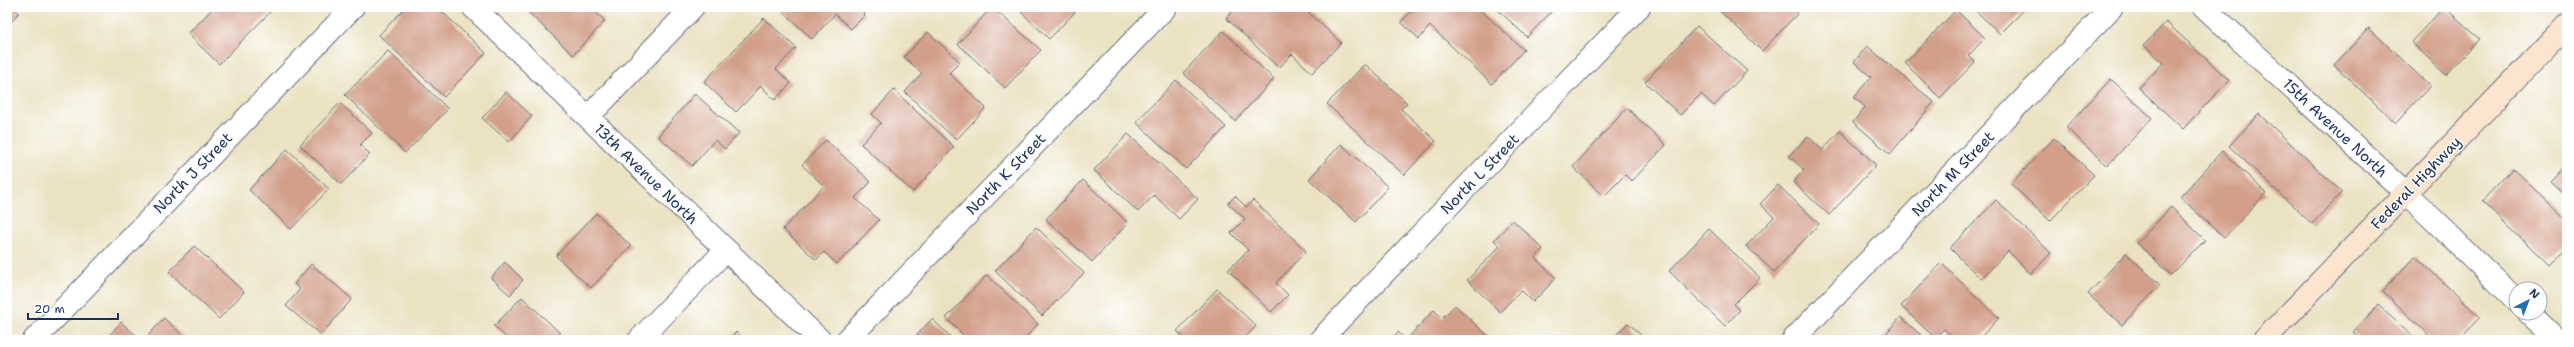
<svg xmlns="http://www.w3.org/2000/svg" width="2574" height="347" font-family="'Shantell Sans',sans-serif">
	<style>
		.building { fill: #d29f89 }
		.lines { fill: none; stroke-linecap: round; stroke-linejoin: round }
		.minor-casing { stroke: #646e81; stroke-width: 24 }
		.secondary-casing { stroke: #646e81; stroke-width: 24 }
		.minor { stroke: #fff; stroke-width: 22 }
		.secondary { stroke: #fbe5cf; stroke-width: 22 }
		.labels { text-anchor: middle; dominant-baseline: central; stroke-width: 3; stroke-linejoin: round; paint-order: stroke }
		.street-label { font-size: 15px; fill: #1b2f5e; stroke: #fff }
	</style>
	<rect width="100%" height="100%" fill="#fff"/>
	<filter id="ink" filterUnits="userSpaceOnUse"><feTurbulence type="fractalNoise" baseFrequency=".025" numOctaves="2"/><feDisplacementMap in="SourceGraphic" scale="8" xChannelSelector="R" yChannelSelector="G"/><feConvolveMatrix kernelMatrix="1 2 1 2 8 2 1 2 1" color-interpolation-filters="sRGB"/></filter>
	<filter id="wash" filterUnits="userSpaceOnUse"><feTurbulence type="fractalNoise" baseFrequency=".012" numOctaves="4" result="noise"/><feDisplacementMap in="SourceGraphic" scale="16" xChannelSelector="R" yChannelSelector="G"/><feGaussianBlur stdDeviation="0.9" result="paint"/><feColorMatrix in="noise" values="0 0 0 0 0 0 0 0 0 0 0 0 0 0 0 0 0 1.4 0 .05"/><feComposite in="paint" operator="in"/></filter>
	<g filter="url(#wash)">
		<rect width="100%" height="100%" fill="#ebe2c2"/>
		<g id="blocks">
			<path class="building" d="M 7,7 L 13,7 L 19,13 L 7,26 Z
				M 214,7 L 275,7 L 219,64 L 188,34 Z
				M 406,7 L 437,7 L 486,53 L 444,97 L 379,35 Z
				M 523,7 L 590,7 L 605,21 L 573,55 Z
				M 778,7 L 857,7 L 865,15 L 851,29 L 835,14 L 812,39 Z
				M 992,7 L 1041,50 L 1005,88 L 958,44 Z
				M 1016,7 L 1080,7 L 1049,39 Z
				M 1237,7 L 1303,7 L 1341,43 L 1312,73 L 1292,54 L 1279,68 L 1226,18 Z
				M 1415,7 L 1477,7 L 1524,50 L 1492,84 L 1430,26 L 1419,39 L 1401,22 Z
				M 1501,7 L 1556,7 L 1527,37 L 1498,10 Z
				M 1720,7 L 1792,7 L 1798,13 L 1762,51 L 1718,9 Z
				M 1972,7 L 2027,7 L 2000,34 Z
				M 2444,7 L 2480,39 L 2446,75 L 2411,42 Z
				M 1956,10 L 1985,38 L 1968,56 L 1975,62 L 1940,98 L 1905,63 Z
				M 764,18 L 796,48 L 776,69 L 791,83 L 775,100 L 761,86 L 736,112 L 704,82 Z
				M 2166,22 L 2229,80 L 2183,129 L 2139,88 L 2163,63 L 2144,45 Z
				M 1697,26 L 1747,71 L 1714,106 L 1701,94 L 1680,115 L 1645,82 Z
				M 2369,28 L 2430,86 L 2396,123 L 2334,65 Z
				M 1223,31 L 1274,79 L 1235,121 L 1183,73 Z
				M 928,32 L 960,62 L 949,73 L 986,108 L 956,140 L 905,92 L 922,73 L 904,57 Z
				M 1867,46 L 1934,102 L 1890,154 L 1853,122 L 1865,107 L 1854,97 L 1871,77 L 1854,62 Z
				M 388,51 L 448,109 L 405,153 L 345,95 Z
				M 1365,64 L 1407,103 L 1401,109 L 1436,141 L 1404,175 L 1327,104 Z
				M 2111,79 L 2152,118 L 2107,166 L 2066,127 Z
				M 1176,80 L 1226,127 L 1186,169 L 1136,122 Z
				M 894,90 L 954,147 L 913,192 L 861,144 L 881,123 L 872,114 Z
				M 506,92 L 532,116 L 509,142 L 482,118 Z
				M 695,94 L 739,133 L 725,149 L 715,140 L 692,166 L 658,136 Z
				M 340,103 L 372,133 L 360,145 L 370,154 L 341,184 L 300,145 Z
				M 1627,108 L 1666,145 L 1632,181 L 1625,175 L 1604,196 L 1573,167 Z
				M 2259,114 L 2342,192 L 2312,224 L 2229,146 Z
				M 1840,131 L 1876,165 L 1829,215 L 1793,182 L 1804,170 L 1789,156 L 1808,136 L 1822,150 Z
				M 1128,134 L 1198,199 L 1179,219 L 1154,195 L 1138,212 L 1094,170 Z
				M 2054,138 L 2094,175 L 2050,221 L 2011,184 Z
				M 826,140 L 871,182 L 855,198 L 879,220 L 837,264 L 824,252 L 816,260 L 783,229 L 824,186 L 802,165 Z
				M 1341,144 L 1388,187 L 1356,222 L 1309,179 Z
				M 287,149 L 329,189 L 291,229 L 249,190 Z
				M 2222,151 L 2266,193 L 2224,238 L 2180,197 Z
				M 2567,164 L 2567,198 L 2550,182 Z
				M 2513,168 L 2567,219 L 2567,247 L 2549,265 L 2482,201 Z
				M 1083,180 L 1128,223 L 1092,262 L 1046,219 Z
				M 1778,185 L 1819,224 L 1774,272 L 1746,246 L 1774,217 L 1760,204 Z
				M 1235,196 L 1246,207 L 1253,200 L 1306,251 L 1276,283 L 1288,295 L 1271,312 L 1228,270 L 1248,250 L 1231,233 L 1245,219 L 1228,203 Z
				M 1996,200 L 2051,253 L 2031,274 L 2008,251 L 1981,279 L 1950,248 Z
				M 2171,207 L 2205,240 L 2171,275 L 2137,243 Z
				M 596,213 L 631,246 L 591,288 L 556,256 Z
				M 1513,220 L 1543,249 L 1535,258 L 1556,278 L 1533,302 L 1521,290 L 1500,312 L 1467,280 L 1500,246 L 1494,240 Z
				M 1036,227 L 1084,273 L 1042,316 L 995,271 Z
				M 1709,229 L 1760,278 L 1734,304 L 1740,310 L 1725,326 L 1669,271 Z
				M 194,246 L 244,292 L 219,319 L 169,272 Z
				M 2126,253 L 2160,285 L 2122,325 L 2088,294 Z
				M 2415,256 L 2480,317 L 2458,340 L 2434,340 L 2383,291 Z
				M 505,262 L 523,280 L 510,295 L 491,278 Z
				M 1941,263 L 1999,318 L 1978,340 L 1956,340 L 1944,329 L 1935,338 L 1901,306 Z
				M 311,264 L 352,299 L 321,335 L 286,306 L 300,289 L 294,284 Z
				M 987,275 L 1038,324 L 1023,340 L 968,340 L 946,318 Z
				M 1217,289 L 1256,326 L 1243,340 L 1187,340 L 1177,331 Z
				M 522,297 L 560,333 L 553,340 L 509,340 L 494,326 Z
				M 1455,305 L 1492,340 L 1390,340 L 1398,332 L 1406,340 L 1434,310 L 1442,318 Z
				M 2378,305 L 2416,340 L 2362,340 L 2353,332 Z
				M 1901,317 L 1926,340 L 1880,340 Z
				M 164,318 L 187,340 L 144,340 Z
				M 932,319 L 954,340 L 912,340 Z
				M 121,322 L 141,340 L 111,340 L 108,337 Z
				M 1628,323 L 1646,340 L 1611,340 Z
				M 736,332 L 745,340 L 728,340 Z
				M 444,335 L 450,340 L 439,340 Z"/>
		</g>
	</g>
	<g filter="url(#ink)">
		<use href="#blocks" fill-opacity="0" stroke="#646e81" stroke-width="1"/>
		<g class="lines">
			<g class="minor-casing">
				<path id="minor" d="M 473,7 L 820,340
					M 2204,7 L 2406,193 L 2516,300
					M 588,117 L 693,7
					M 2529,313 L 2557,340
					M 34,340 L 353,7
					M 639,340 L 726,250
					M 847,340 L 1166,7
					M 1320,340 L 1639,7
					M 1793,340 L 2112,7"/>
			</g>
			<g class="secondary-casing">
				<path id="secondary" d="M 2264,340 L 2567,25"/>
			</g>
			<use href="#minor" class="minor"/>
			<use href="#secondary" class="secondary"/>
		</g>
	</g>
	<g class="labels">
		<g class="street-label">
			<text transform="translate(2335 128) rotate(43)">15th Avenue North</text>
			<text transform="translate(193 173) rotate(-46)">North J Street</text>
			<text transform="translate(646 174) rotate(44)">13th Avenue North</text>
			<text transform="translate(1006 174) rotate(-46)">North K Street</text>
			<text transform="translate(1480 174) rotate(-46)">North L Street</text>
			<text transform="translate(1953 174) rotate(-46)">North M Street</text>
			<text transform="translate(2416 183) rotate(-46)">Federal Highway</text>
		</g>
	</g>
	<rect width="2574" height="347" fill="none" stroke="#fff" stroke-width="24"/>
	<g transform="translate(2528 301) rotate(42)"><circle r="19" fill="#ffffff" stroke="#a4acbf"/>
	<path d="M0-3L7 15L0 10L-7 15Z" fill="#1f6fb2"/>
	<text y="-6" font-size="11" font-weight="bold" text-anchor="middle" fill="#1b2f5e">N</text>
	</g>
	<path d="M28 313v6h90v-6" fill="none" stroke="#1b2f5e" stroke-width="2"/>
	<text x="34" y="313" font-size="12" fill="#1b2f5e" stroke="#ffffff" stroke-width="3" paint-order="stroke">20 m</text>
</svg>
